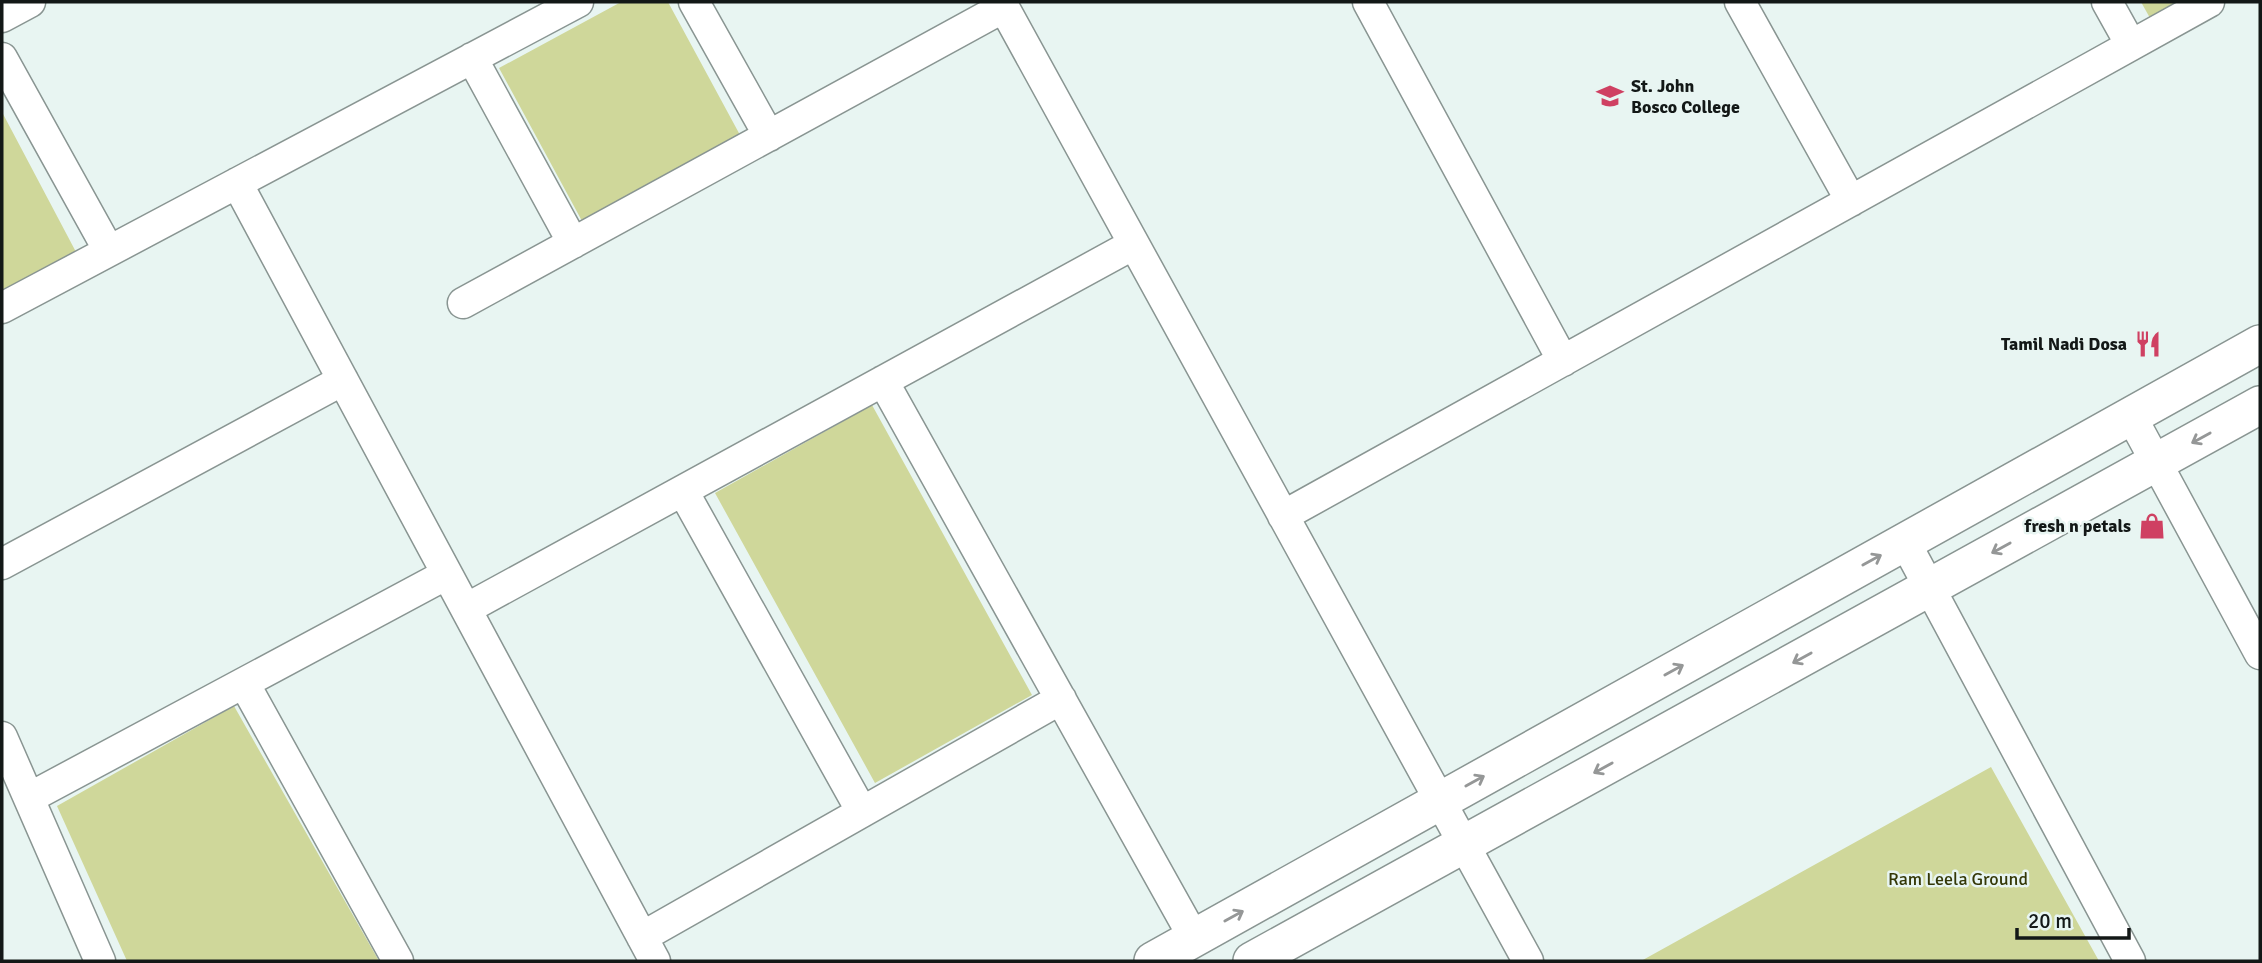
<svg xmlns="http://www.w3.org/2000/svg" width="2262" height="963" font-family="Signika,sans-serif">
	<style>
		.green { fill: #cfd79a }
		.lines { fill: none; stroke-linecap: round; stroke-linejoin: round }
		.minor-casing { stroke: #899592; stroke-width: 33 }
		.tertiary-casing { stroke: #899592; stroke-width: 40 }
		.minor { stroke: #fff; stroke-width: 30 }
		.tertiary { stroke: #fff; stroke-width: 37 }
		.oneway { stroke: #959797 }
		.labels { text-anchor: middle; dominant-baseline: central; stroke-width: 5; stroke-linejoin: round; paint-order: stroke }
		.poi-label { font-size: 18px; font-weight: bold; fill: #131817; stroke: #e8f5f2; text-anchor: end }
		.park-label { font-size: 18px; fill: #343807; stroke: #e8f5f2 }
	</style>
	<rect width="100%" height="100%" fill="#e8f5f2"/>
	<path class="green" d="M 621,2 L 668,2 L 740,135 L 582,221 L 499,68 Z
		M 2141,2 L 2179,2 L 2150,18 Z
		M 2,112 L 76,252 L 2,291 Z
		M 872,405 L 1032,695 L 875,783 L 715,493 Z
		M 234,706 L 379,961 L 127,961 L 57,806 Z
		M 1991,767 L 2099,961 L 1641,961 Z"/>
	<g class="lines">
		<g class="minor-casing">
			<path id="minor" d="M 694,2 L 769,136
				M 1001,2 L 1528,961
				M 1368,2 L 1563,361
				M 1740,2 L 1851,201
				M 2107,2 L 2131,45
				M 2,17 L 30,2
				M 2,58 L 109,251
				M 472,58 L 573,243
				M 237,183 L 655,961
				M 463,303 L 1004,7
				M 2,308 L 578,2
				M 883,381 L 1194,938
				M 2131,416 L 2260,654
				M 683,491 L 862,812
				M 1283,516 L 2209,2
				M 1905,542 L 2130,961
				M 2,564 L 343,380
				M 466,609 L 1134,244
				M 244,683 L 398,961
				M 2,737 L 100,961
				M 29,798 L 447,574
				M 642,937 L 1061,699"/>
		</g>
		<g class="tertiary-casing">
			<path id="tertiary" d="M 1153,961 L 2260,344
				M 1252,961 L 2260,405"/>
		</g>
		<use href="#minor" class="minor"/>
		<use href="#tertiary" class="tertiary"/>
	</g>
	<defs><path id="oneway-shaft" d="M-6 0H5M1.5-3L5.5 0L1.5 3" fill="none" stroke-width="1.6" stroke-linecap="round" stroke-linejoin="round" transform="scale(1.75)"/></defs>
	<g class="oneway">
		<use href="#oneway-shaft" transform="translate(2201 438) rotate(151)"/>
		<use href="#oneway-shaft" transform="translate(2001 548) rotate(151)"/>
		<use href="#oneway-shaft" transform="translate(1872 560) rotate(-29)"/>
		<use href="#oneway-shaft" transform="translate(1802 658) rotate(151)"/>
		<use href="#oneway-shaft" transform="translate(1674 670) rotate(-29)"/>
		<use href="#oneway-shaft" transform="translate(1603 768) rotate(151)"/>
		<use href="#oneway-shaft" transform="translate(1475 781) rotate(-29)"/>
		<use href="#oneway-shaft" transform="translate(1234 916) rotate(-29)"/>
	</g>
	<defs>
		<g id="school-bare" transform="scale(2.1)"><path d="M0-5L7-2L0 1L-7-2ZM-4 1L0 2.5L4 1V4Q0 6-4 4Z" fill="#cf4062" stroke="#e8f5f2" stroke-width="2.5" paint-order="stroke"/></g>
		<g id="restaurant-bare" transform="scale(2.1)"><path d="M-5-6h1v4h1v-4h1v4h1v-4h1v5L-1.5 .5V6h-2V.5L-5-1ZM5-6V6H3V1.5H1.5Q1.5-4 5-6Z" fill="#cf4062" stroke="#e8f5f2" stroke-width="2.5" paint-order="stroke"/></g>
		<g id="shop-bare" transform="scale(2.1)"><path d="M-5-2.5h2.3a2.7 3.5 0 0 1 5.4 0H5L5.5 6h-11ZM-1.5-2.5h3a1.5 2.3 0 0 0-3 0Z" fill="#cf4062" stroke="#e8f5f2" stroke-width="2.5" paint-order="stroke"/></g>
	</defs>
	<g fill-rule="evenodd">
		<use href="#school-bare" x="1610" y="96"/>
		<use href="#restaurant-bare" x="2148" y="344"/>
		<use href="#shop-bare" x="2152" y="526"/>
	</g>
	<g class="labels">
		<g class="poi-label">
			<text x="1631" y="86" text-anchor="start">St. John<tspan x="1631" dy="21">Bosco College</tspan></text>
			<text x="2127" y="344">Tamil Nadi Dosa</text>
			<text x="2131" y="526">fresh n petals</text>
		</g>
		<g class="park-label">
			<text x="1958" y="879">Ram Leela Ground</text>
		</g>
	</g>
	<rect width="2262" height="963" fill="none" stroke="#131817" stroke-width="7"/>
	<path d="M2017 928v10h112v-10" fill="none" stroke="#131817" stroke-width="3.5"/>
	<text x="2028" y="928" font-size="21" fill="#131817" stroke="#e8f5f2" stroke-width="5" paint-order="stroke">20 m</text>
</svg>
